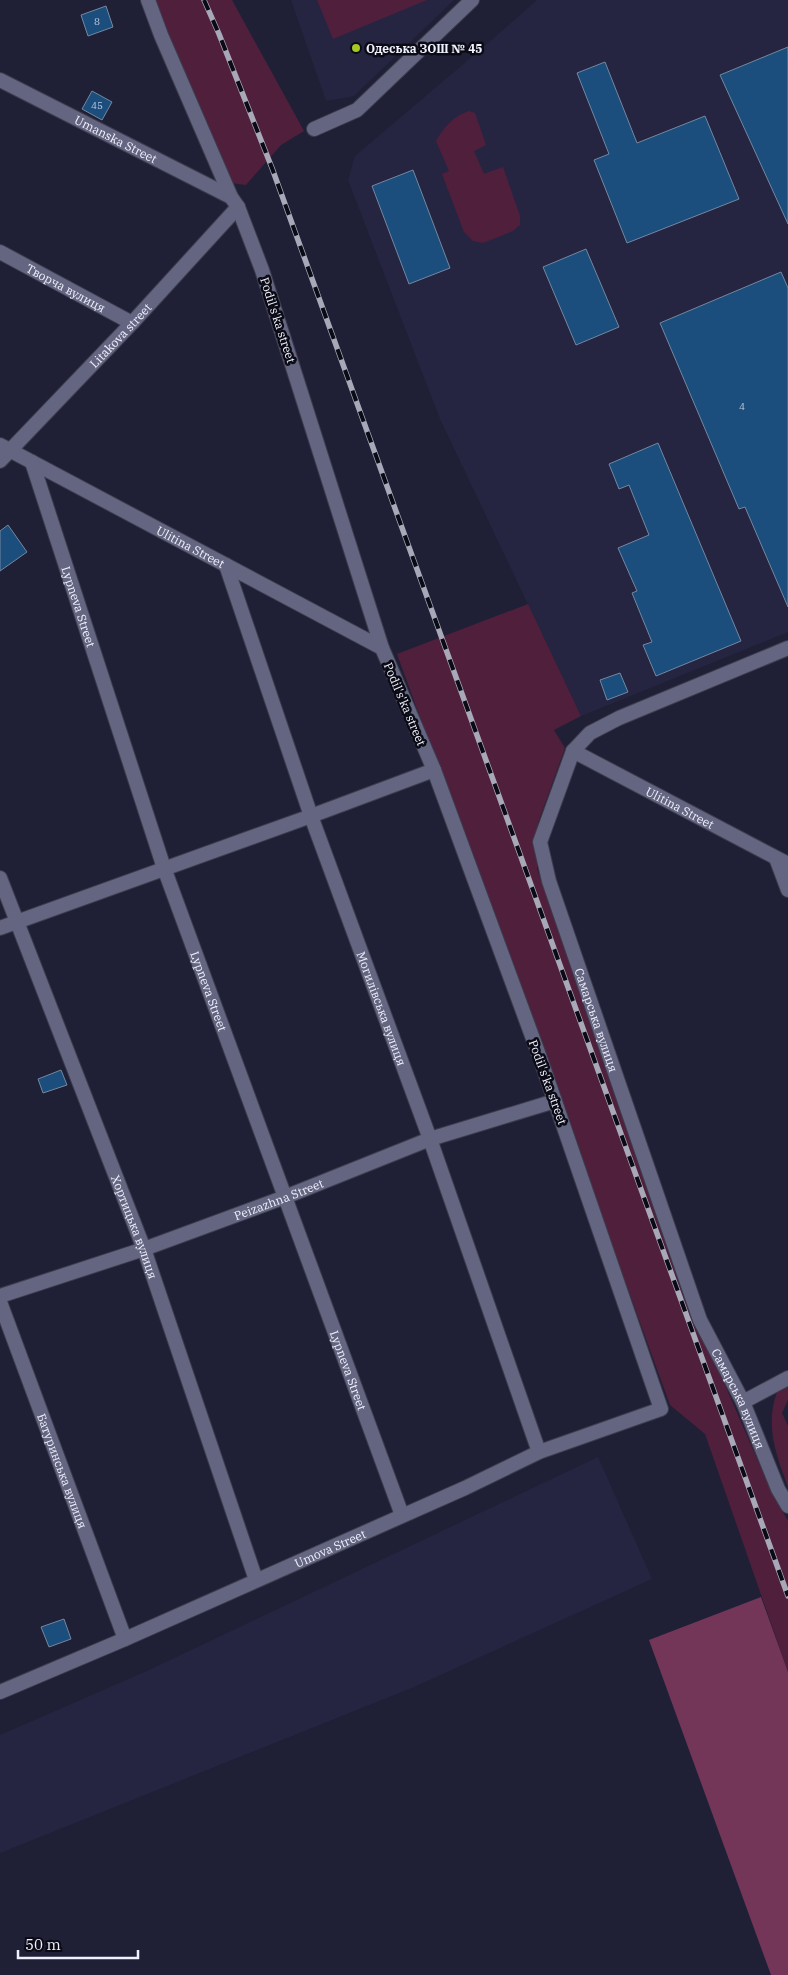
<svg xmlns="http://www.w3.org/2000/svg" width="788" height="1975" font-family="'IBM Plex Serif',serif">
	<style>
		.built { fill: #252542 }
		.green { fill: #501f3c }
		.forest { fill: #733659 }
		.building { fill: #1b4d7d; stroke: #74889f }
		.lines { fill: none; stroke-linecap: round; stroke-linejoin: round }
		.minor-casing { stroke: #3d3c4e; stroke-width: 16 }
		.minor { stroke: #646580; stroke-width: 14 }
		.rail-casing { stroke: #a7a8b8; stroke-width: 5.5 }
		.rail { stroke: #0a0b15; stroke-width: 4; stroke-dasharray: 11; stroke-linecap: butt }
		.poi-dot { fill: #a4c824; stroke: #0a0b15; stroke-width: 2 }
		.labels { text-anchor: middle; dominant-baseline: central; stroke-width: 5; stroke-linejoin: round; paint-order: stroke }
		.number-label { font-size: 10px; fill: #bbc8de }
		.poi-label { font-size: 12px; font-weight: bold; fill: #f0f1fe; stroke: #0a0b15; text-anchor: start }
		.street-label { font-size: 12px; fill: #f0f1fe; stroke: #0a0b15 }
	</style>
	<rect width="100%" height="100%" fill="#1f2036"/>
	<path class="built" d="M 291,0 L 454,0 L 354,96 L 326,101 Z
		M 537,0 L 788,0 L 788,632 L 581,716 L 440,419 L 348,180 L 355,156 L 494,38 Z
		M 598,1457 L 652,1579 L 414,1687 L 0,1853 L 0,1735 L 149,1670 Z"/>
	<path class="green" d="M 153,0 L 232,0 L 304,131 L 281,145 L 246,185 L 231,183 Z
		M 317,0 L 427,0 L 333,39 Z
		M 469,111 L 475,113 L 486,145 L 474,151 L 484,174 L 503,167 L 520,216 L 520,225 L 513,231 L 483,243 L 473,241 L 464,232 L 442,174 L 449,171 L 436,141 C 443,128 455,115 469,111 Z
		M 528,604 L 581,716 L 554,730 L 565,748 L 538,823 L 537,869 L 725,1385 L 771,1491 L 788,1521 L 788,1672 L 705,1434 L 670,1405 L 397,654 Z
		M 788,1383 L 788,1400 L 782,1413 L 788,1426 L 788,1487 C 775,1453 764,1422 779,1387 Z"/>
	<path class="forest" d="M 761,1597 L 788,1672 L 788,1975 L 771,1975 L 649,1640 Z"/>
	<path class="building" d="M 106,6 L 113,27 L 88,36 L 81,15 Z
		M 788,47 L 788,224 L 720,75 Z
		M 605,62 L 637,143 L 705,116 L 739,199 L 627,243 L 594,160 L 609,154 L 577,73 Z
		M 92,91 L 112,102 L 102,120 L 82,109 Z
		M 413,170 L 450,268 L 409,284 L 372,186 Z
		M 586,249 L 619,327 L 576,345 L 543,267 Z
		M 781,272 L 788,288 L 788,607 L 745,507 L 739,509 L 660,323 Z
		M 658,443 L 741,641 L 656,676 L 643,645 L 652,642 L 632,593 L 637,591 L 618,548 L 649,535 L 629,485 L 619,489 L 609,464 Z
		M 8,525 L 27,552 L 0,571 L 0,531 Z
		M 620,673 L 628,692 L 607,700 L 600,680 Z
		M 61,1070 L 67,1085 L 43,1093 L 38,1079 Z
		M 64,1619 L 71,1639 L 49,1647 L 41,1627 Z"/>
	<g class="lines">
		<g class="minor-casing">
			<g id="minor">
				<path id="s1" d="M 0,80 L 231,197"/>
				<path d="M 314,129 L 357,110 L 472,0"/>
				<path id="s2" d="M 0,252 L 132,323"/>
				<path id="s3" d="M 0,445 L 382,648"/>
				<path id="s4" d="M 0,461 L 132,323 L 238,207"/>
				<path id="s5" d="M 32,462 L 164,868 L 402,1515"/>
				<path id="s6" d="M 226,565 L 311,816 L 430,1139 L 539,1452"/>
				<path id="s7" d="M 788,648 L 619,718 L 590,733 L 573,751 L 540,842 L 549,881 L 700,1320 L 743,1402 L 778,1489 L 788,1506"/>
				<path id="s8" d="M 573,751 L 788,864"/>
				<path d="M 776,858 L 788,890"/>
				<path id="s9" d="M 0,878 L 144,1249 L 256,1580"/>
				<path d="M 0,928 L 311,816 L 434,770"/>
				<path id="s10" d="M 0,1296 L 144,1249 L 285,1197 L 430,1139 L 555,1101"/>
				<path id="s11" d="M 0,1302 L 125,1639"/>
				<path d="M 743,1402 L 788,1378"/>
				<path id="s12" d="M 0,1692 L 125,1639 L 465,1488 L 539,1452 L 661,1409 L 539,1055 L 434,770 L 382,648 L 262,270 L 238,207 L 231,197 L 161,35 L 148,0"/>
			</g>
		</g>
		<use href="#minor" class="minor"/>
		<g class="rail-casing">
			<path id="rail" d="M 204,0 L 219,34 L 272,168 L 788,1596"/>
		</g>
		<use href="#rail" class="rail"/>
	</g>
	<circle class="poi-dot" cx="356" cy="48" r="5"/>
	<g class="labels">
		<g class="number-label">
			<text x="97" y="21">8</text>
			<text x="97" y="105">45</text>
			<text x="742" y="406">4</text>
		</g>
		<g class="poi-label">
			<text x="366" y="48">Одеська ЗОШ № 45</text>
		</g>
		<g class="street-label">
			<text stroke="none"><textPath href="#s1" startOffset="130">Umanska Street</textPath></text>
			<text stroke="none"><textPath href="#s2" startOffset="75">Творча вулиця</textPath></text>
			<text transform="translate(278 320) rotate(72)">Podil's'ka street</text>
			<text stroke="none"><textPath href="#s4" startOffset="174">Litakova street</textPath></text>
			<text stroke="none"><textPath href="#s3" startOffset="216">Ulitina Street</textPath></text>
			<text stroke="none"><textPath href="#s5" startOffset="152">Lypneva Street</textPath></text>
			<text transform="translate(405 704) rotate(67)">Podil's'ka street</text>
			<text stroke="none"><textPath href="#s8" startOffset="121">Ulitina Street</textPath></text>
			<text stroke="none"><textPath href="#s5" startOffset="558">Lypneva Street</textPath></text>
			<text stroke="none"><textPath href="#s6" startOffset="470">Могилівська вулиця</textPath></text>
			<text stroke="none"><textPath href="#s7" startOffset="524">Самарська вулиця</textPath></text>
			<text transform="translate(548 1082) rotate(70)">Podil's'ka street</text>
			<text stroke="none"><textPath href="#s10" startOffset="295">Peizazhna Street</textPath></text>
			<text stroke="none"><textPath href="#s9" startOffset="374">Хортицька вулиця</textPath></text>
			<text stroke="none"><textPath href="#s5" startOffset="962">Lypneva Street</textPath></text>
			<text stroke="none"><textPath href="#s7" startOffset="929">Самарська вулиця</textPath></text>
			<text stroke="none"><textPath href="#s11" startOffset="180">Батуринська вулиця</textPath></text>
			<text stroke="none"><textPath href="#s12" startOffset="360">Umova Street</textPath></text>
		</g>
	</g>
	<path d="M18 1950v8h120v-8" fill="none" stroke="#f0f1fe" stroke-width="2.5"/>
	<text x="25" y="1950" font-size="15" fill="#f0f1fe" stroke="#0a0b15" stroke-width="4" paint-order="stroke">50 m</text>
</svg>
